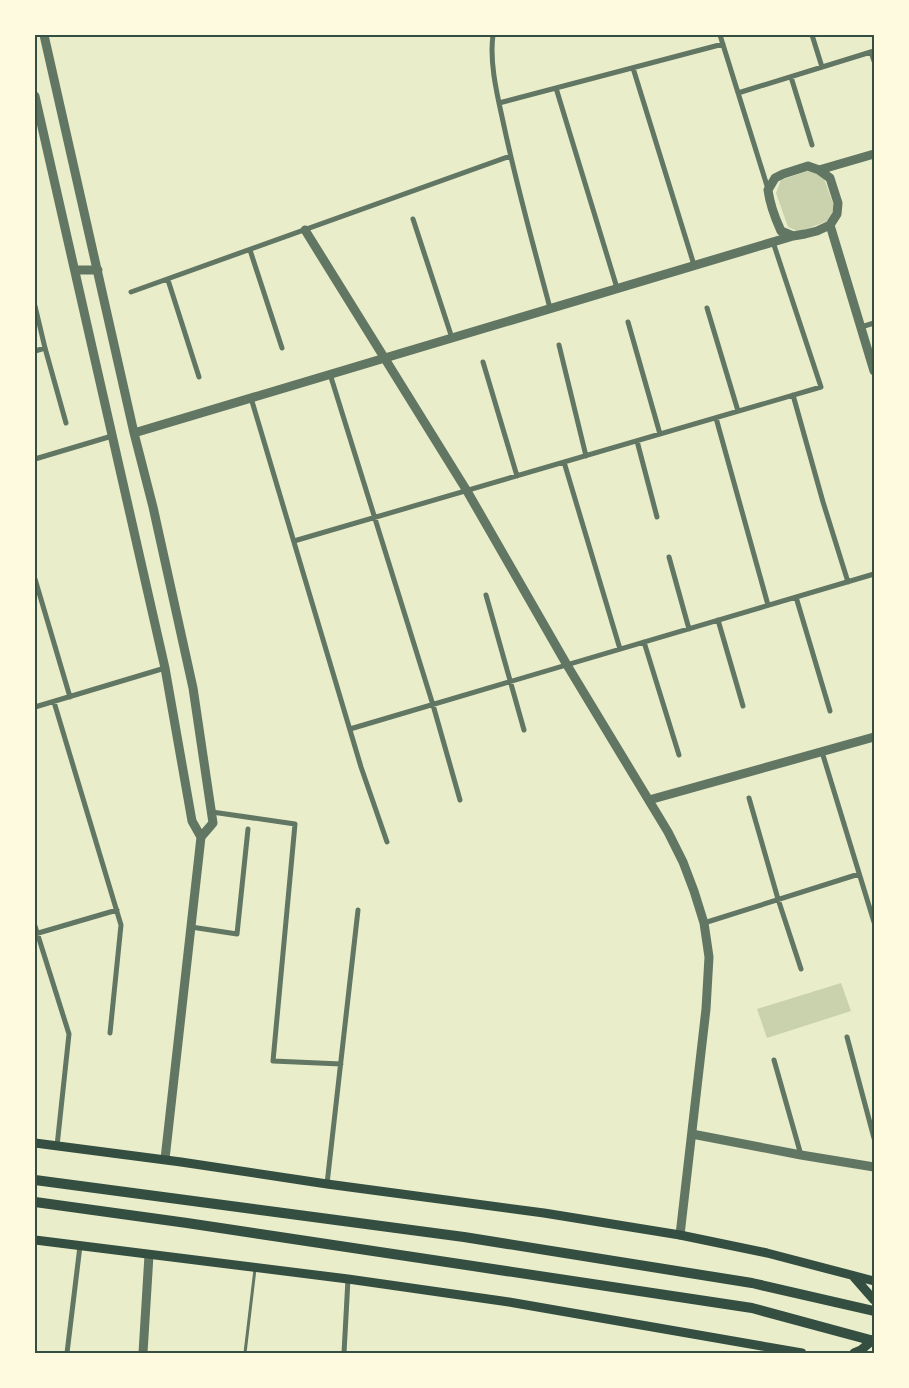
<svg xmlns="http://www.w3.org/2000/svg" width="909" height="1388" font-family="'Source Serif 4',serif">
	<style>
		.green { fill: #cad2ad }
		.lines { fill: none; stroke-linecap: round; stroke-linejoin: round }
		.service { stroke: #617663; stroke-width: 3 }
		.minor { stroke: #617663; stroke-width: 5 }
		.tertiary { stroke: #617663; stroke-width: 9 }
		.secondary { stroke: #344e41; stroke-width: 9 }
		.primary { stroke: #344e41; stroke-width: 10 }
		.neatline { fill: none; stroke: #344e41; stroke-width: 2 }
	</style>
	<rect width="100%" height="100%" fill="#e9edc9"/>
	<path class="green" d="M 811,170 L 823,176 L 834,206 L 830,220 L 799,232 L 788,227 L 776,193 L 781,180 Z
		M 841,983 L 851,1011 L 767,1038 L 757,1009 Z"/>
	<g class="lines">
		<path class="service" d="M 245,1353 L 255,1269"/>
		<path class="minor" d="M 493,35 C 489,64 498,98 504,126 C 517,187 534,248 550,308
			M 720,35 L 768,189
			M 812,35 L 822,67
			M 871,52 L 874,61
			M 633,68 L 694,265
			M 791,77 L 812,145
			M 556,88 L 617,288
			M 738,93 L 874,51
			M 499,103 L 723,44
			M 413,219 L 452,338
			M 250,250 L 282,348
			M 168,280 L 199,377
			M 131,292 L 510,156
			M 35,306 L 45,348 L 66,423
			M 707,308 L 738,411
			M 628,322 L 660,434
			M 861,327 L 874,323
			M 559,345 L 586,456
			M 35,351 L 45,348
			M 483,362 L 517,476
			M 330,374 L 433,705 L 460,800
			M 793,395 L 823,502 L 848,582
			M 251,398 L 361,767 L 387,842
			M 716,418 L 768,605
			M 637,441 L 657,517
			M 35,459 L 112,436
			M 564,462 L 620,649
			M 294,541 L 821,387 L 773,242
			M 669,557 L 689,629
			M 35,579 L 70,697
			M 486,595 L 524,730
			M 796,597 L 830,711
			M 718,620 L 743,706
			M 644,642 L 679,755
			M 54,702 L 121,925 L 110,1033
			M 35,707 L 165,668
			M 350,729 L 874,574
			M 822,752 L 874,922
			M 749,798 L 778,899 L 801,969
			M 212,812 L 295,824 L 273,1061 L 341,1064
			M 704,923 L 859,874
			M 35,926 L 69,1034 L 57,1146
			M 191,927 L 237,934 L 248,829
			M 35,934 L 117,910
			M 847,1037 L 874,1138
			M 774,1060 L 801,1155
			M 327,1184 L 358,910
			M 67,1353 L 80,1246
			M 344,1353 L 348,1279"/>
		<path class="tertiary" d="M 44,35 L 134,433 L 153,507 L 193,688 L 213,823 L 201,837
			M 35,96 L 165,668 L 192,821 L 201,837 L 165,1159
			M 808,166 L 819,170 L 830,178 L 838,203 L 837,214 L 830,225 L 817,231 L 805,234 L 793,236 L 781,231 C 775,218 770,205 768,190 L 775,178 L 783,174 Z
			M 819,170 L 874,154
			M 830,225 L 874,371
			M 305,230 L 467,491 L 567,665 L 668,832 L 683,862 L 694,891 L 704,923 L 709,957 L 706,1009 L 680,1235
			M 75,270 L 98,270
			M 134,433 L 793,236
			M 649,800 L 874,737
			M 692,1134 L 801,1155 L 874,1167
			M 143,1353 L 149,1255"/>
		<path class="secondary" d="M 35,1143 L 181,1162 L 327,1184 L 544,1213 L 680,1235 L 767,1253 L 874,1281
			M 35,1240 L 348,1279 L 509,1302 L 802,1353
			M 853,1276 L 874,1300
			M 854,1353 L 861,1350 L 874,1339"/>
		<path class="primary" d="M 35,1180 L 464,1237 L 752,1283 L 874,1311
			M 35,1202 L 187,1223 L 752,1308 L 874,1341"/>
	</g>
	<rect width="909" height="1388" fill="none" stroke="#fefae0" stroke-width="72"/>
	<rect x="36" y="36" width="837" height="1316" class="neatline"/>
</svg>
